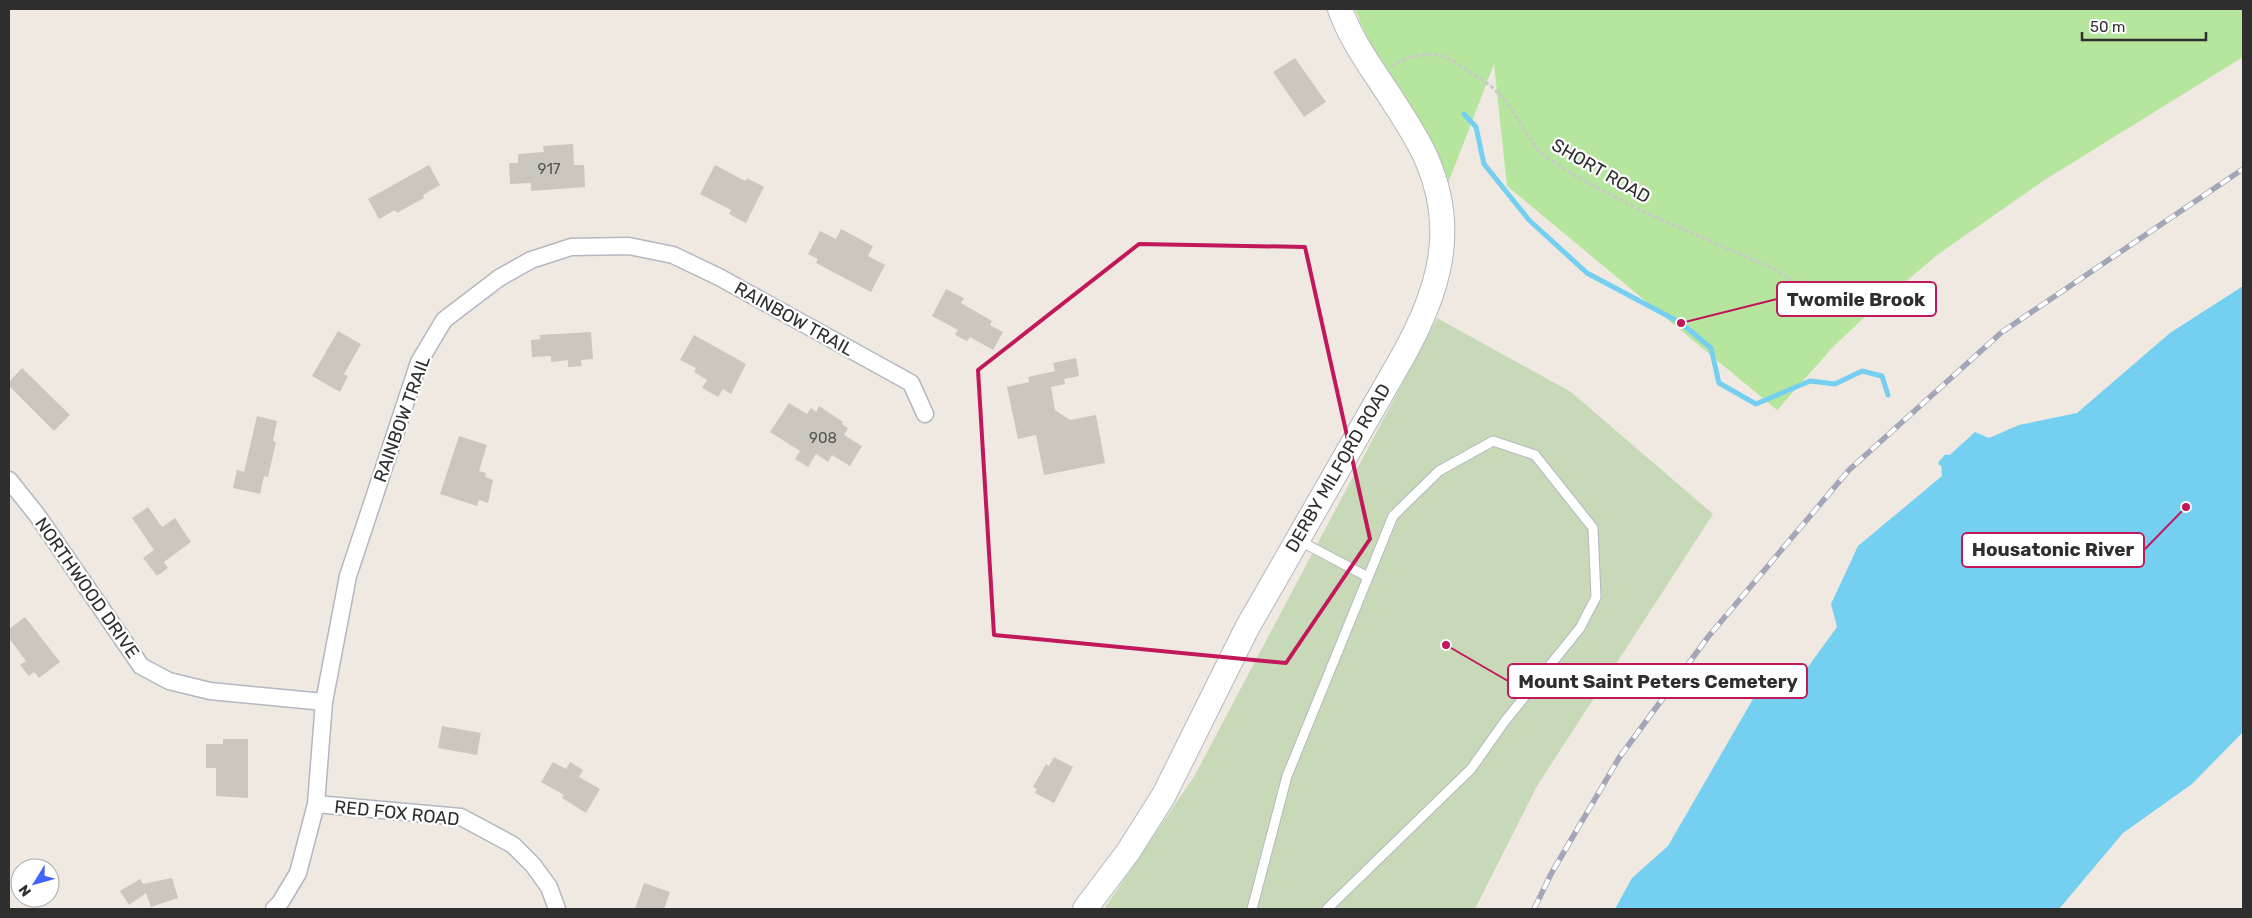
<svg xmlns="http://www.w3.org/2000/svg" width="2252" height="918" font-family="Rubik,sans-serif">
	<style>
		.green { fill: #b6e59e }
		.cemetery { fill: #c8d9b8 }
		.water { fill: #75cff0 }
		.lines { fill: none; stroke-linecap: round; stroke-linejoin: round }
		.stream { stroke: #75cff0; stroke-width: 5 }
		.building { fill: #cbc7bf }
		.service-casing { stroke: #b4b7c1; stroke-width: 11 }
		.minor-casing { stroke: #b4b7c1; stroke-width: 19 }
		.secondary-casing { stroke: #b4b7c1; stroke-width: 26 }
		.path { stroke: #c9c9c9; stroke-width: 3; stroke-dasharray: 4 2.5; stroke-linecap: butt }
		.service { stroke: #fff; stroke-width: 9 }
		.minor { stroke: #fff; stroke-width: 16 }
		.secondary { stroke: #fff; stroke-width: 24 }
		.rail-casing { stroke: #a3a6b8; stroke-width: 5.5 }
		.rail { stroke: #fff; stroke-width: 4; stroke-dasharray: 11; stroke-linecap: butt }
		.marked { fill: none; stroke: #c2185b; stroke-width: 4; stroke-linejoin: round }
		.labels { text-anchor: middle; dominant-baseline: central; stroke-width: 4.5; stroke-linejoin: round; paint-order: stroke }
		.number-label { font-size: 15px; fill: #555452 }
		.street-label { font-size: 18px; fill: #2e2e2e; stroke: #fff }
		.leader { fill: none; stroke: #c2185b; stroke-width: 2 }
		.callout-dot { fill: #c2185b; stroke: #fff; stroke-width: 2 }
		.callout { fill: #fff; stroke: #c2185b; stroke-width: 2 }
		.callout-label { font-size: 19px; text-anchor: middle; font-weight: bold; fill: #2e2e2e }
	</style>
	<rect width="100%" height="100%" fill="#efe9e1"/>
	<path class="green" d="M 1355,9 L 2243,9 L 2243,57 L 2043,181 L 1937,255 L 1870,312 L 1833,347 L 1777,410 L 1507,186 L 1494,64 L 1449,181 C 1423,120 1378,71 1355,9 Z"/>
	<path class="cemetery" d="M 1437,318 L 1571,392 L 1713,514 L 1537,786 L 1475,909 L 1104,909 L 1195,775 Z"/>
	<path class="water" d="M 2243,286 L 2243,732 L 2192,784 L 2123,833 L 2059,909 L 1615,909 L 1632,878 L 1668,846 L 1753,699 L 1808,667 L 1837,627 L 1831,604 L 1858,546 L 1942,476 L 1941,463 L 1975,432 L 1989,438 L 2019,425 L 2077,413 L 2170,333 Z"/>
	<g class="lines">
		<path class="stream" d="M 1464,114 L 1476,127 L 1484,164 L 1529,220 L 1587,273 L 1681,323 L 1711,348 L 1719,383 L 1756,404 L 1810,381 L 1835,384 L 1862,371 L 1882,376 L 1888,395
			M 1941,463 L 1946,457 L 1952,458"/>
	</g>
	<path class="building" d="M 1295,58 L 1326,102 L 1304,117 L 1273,72 Z
		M 573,144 L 574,165 L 584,165 L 585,187 L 531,191 L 531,183 L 510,184 L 509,163 L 518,163 L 518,154 L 544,152 L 543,146 Z
		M 429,165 L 440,185 L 423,195 L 424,198 L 397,213 L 395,210 L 379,219 L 368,199 Z
		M 715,165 L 745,181 L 747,178 L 764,187 L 746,223 L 729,214 L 731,210 L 700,194 Z
		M 841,229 L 873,246 L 868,256 L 885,265 L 871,292 L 816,263 L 818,259 L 808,254 L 820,231 L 836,239 Z
		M 946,289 L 964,298 L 961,303 L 992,321 L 990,325 L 1003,332 L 993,350 L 970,337 L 967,341 L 955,335 L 958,330 L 932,316 Z
		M 338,331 L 361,344 L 344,374 L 348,376 L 340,392 L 312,376 Z
		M 591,332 L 593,359 L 581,360 L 582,366 L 568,367 L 568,360 L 551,362 L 551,356 L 532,357 L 531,340 L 540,339 L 540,335 Z
		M 694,335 L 746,364 L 731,394 L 723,389 L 718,397 L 702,388 L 707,380 L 694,372 L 696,368 L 680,360 Z
		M 1076,358 L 1079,376 L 1064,379 L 1065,384 L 1051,387 L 1055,410 L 1070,420 L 1096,415 L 1105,463 L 1044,475 L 1036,435 L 1018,439 L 1007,387 L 1029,382 L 1028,377 L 1055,371 L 1053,363 Z
		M 22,368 L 70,415 L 54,431 L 9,386 L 9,382 Z
		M 789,403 L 807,414 L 811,408 L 816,412 L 819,406 L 843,422 L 842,424 L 848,428 L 844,435 L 862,446 L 850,466 L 832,455 L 828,462 L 816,454 L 808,467 L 795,459 L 800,451 L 770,432 Z
		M 257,416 L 277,421 L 273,441 L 276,442 L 268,477 L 264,476 L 260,494 L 233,488 L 237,470 L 244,472 Z
		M 459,436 L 487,445 L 479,471 L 486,473 L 485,477 L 493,480 L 488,503 L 479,500 L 477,506 L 440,494 Z
		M 148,507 L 162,527 L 175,518 L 191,542 L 164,562 L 168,568 L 157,576 L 143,558 L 154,550 L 132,518 Z
		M 25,617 L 60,662 L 39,678 L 34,672 L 29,676 L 20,665 L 26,661 L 9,638 L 9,629 Z
		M 442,726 L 481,733 L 477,755 L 438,748 Z
		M 223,739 L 248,739 L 248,798 L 216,796 L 216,768 L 206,768 L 206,744 L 223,744 Z
		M 1054,757 L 1073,767 L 1054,803 L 1035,793 L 1037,789 L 1033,787 L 1046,764 L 1049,766 Z
		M 553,762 L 566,769 L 570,762 L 583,770 L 579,777 L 600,789 L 586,813 L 562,798 L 564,795 L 541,782 Z
		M 172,878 L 178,898 L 151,907 L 146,893 L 129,905 L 120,891 L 140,879 L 143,884 Z
		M 644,883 L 670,892 L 664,909 L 635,909 Z"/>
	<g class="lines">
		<g class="service-casing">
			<path id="service" d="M 1298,540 L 1368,577
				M 1252,909 L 1287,776 L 1393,516 L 1439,471 L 1493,441 L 1535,455 L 1593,528 L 1596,597 L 1580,628 L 1505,721 L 1471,769 L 1327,909"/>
		</g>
		<g class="minor-casing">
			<path id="minor" d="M 9,480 L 37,515 L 141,666 L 169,681 L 210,691 L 324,702
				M 316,804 L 461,817 L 513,845 L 533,865 L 549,887 L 557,909
				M 274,909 L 280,903 L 298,873 L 316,804 L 324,702 L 348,576 L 419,362 L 444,320 L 499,278 L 531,260 L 571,247 L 629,246 L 673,255 L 719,277 L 911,383 L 925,414"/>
		</g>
		<g class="secondary-casing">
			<path id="secondary" d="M 1085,909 L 1128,852 L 1164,795 L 1247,628 L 1403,356 C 1438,293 1458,231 1427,160 C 1418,139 1405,120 1393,101 C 1374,71 1352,43 1340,9"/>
		</g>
		<path class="path" d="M 1391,66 L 1406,58 L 1427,54 L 1442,56 L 1457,63 L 1491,86 L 1505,100 L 1540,153 L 1575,176 L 1644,212 L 1776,270 L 1837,310"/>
		<use href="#service" class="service"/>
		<use href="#minor" class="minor"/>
		<use href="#secondary" class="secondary"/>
		<g class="rail-casing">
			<path id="rail" d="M 1534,909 L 1551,874 L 1619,758 L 1708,637 L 1849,470 L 2002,332 L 2243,169"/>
		</g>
		<use href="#rail" class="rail"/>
	</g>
	<path class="marked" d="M 1139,244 L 1305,247 L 1370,539 L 1286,663 L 994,635 L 978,370 Z"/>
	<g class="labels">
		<g class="number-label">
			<text x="549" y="169">917</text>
			<text x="823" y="438">908</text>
		</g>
		<g class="street-label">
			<text transform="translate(1601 171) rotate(30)">SHORT ROAD</text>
			<text transform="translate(794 319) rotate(29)">RAINBOW TRAIL</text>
			<text transform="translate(402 419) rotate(-70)">RAINBOW TRAIL</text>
			<text transform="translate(1338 468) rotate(-60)">DERBY MILFORD ROAD</text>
			<text transform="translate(87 588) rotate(55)">NORTHWOOD DRIVE</text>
			<text transform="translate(397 813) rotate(6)">RED FOX ROAD</text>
		</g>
	</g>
	<path class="leader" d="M1681 323L1777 299M2186 507L2144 550M1446 645L1508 681"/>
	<g class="callout-dot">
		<circle cx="1681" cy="323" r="5"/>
		<circle cx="2186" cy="507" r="5"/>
		<circle cx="1446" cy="645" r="5"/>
	</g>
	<g class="callout">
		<rect x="1777" y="282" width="159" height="34" rx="5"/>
		<rect x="1962" y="533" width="182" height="34" rx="5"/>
		<rect x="1508" y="664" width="299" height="34" rx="5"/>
	</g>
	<g class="callout-label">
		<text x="1856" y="306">Twomile Brook</text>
		<text x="2053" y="556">Housatonic River</text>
		<text x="1658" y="688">Mount Saint Peters Cemetery</text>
	</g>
	<rect width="2252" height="918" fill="none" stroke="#2e2e2e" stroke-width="20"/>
	<g transform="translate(35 883) rotate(233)"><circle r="24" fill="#ffffff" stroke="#ababab"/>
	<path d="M0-4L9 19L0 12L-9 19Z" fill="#4264fb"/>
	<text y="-8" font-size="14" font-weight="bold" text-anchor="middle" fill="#2e2e2e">N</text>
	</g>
	<path d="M2082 32v8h124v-8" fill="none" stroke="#2e2e2e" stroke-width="2.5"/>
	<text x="2090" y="32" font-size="15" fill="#2e2e2e" stroke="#ffffff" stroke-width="4" paint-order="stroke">50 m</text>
</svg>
